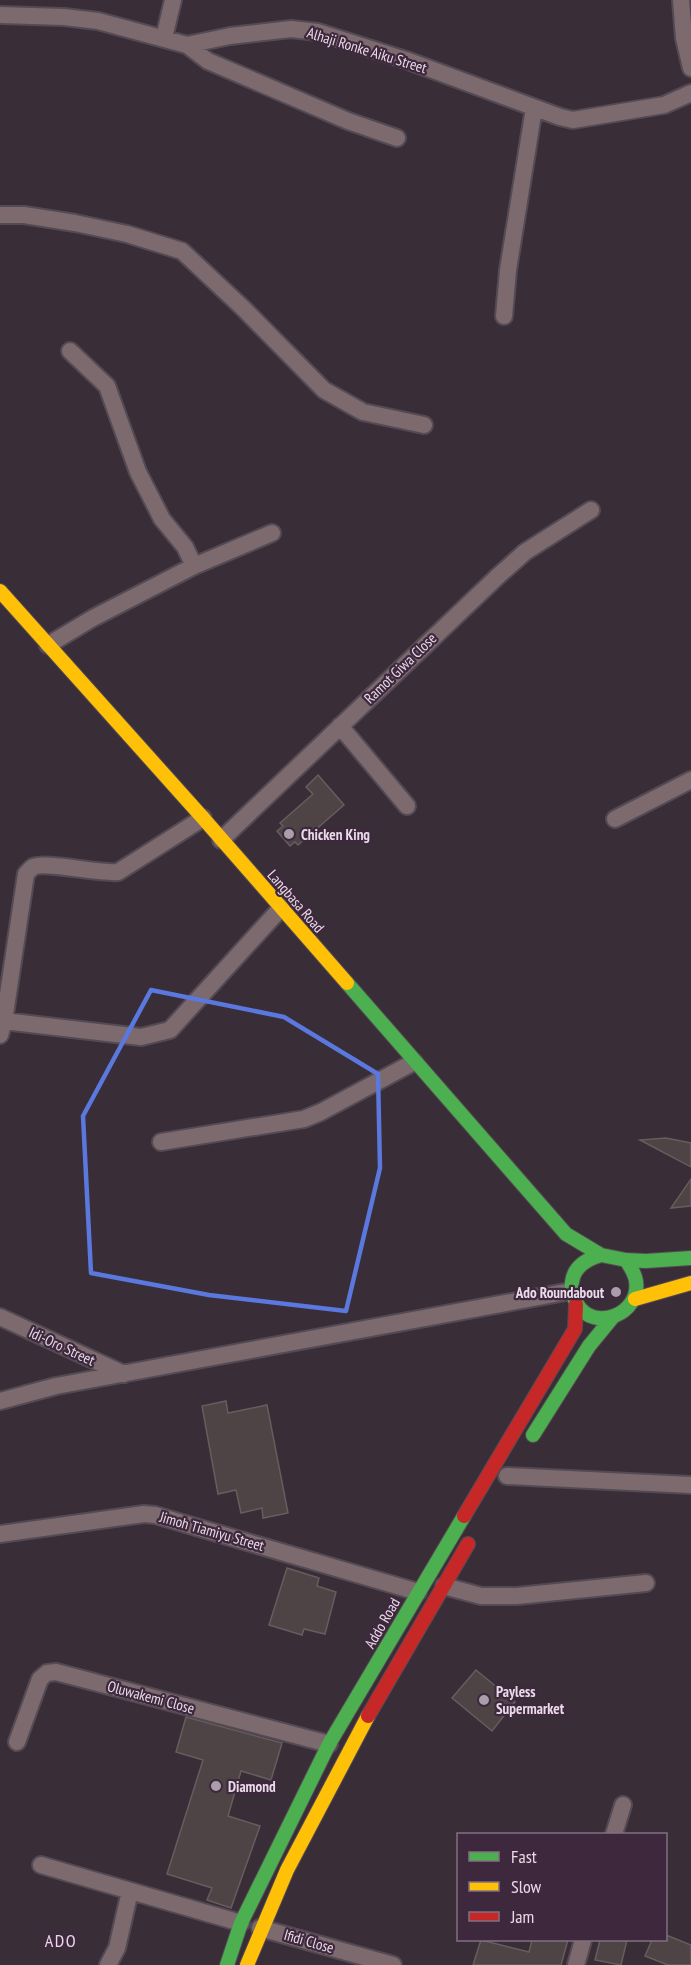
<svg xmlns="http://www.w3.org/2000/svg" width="691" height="1965" font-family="'PT Sans Narrow',sans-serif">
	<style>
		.building { fill: #4e4446; stroke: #675d5d; stroke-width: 1.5 }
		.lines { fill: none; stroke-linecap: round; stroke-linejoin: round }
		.street-casing { stroke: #544a53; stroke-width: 20 }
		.fast-casing { stroke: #544a53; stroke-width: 16 }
		.slow-casing { stroke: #544a53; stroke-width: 16 }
		.jam-casing { stroke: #544a53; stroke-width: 16 }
		.street { stroke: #7c6a6f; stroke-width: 16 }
		.fast { stroke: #4caf50; stroke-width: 14 }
		.slow { stroke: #ffc107; stroke-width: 14 }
		.jam { stroke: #c62828; stroke-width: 14 }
		.marked { fill: none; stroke: #5a78dd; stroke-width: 4.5; stroke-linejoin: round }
		.poi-dot { fill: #ab9daa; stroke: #3e283d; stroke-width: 2 }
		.labels { text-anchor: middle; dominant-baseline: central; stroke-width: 4.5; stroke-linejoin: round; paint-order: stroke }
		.street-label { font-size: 15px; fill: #e9dae8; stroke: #3e283d }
		.poi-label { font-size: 15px; font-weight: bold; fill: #e9dae8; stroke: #3e283d; text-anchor: start }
		.quarter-label { font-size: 18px; letter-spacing: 1.5px; fill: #e9dae8; stroke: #3e283d }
	</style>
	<rect width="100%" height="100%" fill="#392d38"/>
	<path class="building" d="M 318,775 L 344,805 L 298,845 L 295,842 L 290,846 L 277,831 L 283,826 L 280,823 L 313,794 L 306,787 Z
		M 666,1138 L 691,1143 L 691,1167 L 640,1140 Z
		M 691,1179 L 691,1206 L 671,1208 Z
		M 226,1401 L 228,1413 L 267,1405 L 288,1513 L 263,1518 L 262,1508 L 241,1513 L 236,1490 L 218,1494 L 202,1406 Z
		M 287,1568 L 319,1578 L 317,1586 L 336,1592 L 325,1634 L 304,1629 L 302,1635 L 269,1625 Z
		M 476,1670 L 515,1702 L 492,1731 L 452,1698 Z
		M 186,1717 L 282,1743 L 271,1780 L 241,1771 L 228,1816 L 260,1826 L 231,1908 L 207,1900 L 212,1888 L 167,1874 L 203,1760 L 176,1752 Z
		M 666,1935 L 691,1945 L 691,1965 L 668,1965 L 645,1956 L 652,1940 L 666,1940 Z
		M 481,1940 L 529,1952 L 532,1940 L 568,1940 L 561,1965 L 473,1965 Z
		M 600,1940 L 627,1940 L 621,1965 L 595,1960 Z"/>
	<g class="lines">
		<g class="street-casing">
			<path id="street" d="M 681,0 L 684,38 L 691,68
				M 0,15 L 64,17 L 98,21 L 187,45 L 230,36 L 291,29 L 318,32 L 406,60 L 560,117 L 573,120 L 664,105 L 691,93
				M 164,38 L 173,0
				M 187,45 L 208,61 L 348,121 L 397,138
				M 0,215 L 24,215 L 75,223 L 127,234 L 182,251 L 243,308 L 324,390 L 363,412 L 424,425
				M 504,316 L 508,270 L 534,108
				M 70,351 L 107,386 L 138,472 L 162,519 L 185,547 L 194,566
				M 48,645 L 93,618 L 194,566 L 272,533
				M 340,726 L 407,806
				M 615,819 L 691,780
				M 221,840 L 497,577 L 525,552 L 591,510
				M 4,1021 L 141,1037 L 170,1030 L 281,908
				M 0,1035 L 4,1021 L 26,874 C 28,872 30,869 33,867 C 44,861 100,874 118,872 L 203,818
				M 161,1142 L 304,1119 L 321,1112 L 414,1062
				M 0,1317 L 124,1374
				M 0,1401 L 56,1386 L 571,1291
				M 507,1476 L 691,1485
				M 0,1534 L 144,1514 L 155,1515 L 418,1592
				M 444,1586 L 481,1596 L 517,1596 L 646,1583
				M 17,1742 L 40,1679 L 47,1673 L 56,1672 L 329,1744
				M 614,1834 L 623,1805
				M 41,1865 L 241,1923
				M 260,1928 L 393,1965
				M 108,1965 L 117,1948 L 130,1891
				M 576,1965 L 583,1940"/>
		</g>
		<g class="fast-casing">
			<path id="fast" d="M 347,983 L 566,1234 L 601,1255
				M 601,1255 L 626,1260 C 630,1266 635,1274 636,1281 C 641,1314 594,1333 577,1304 C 573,1297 571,1289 572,1282 C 574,1266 587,1259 601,1255 Z
				M 626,1260 L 646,1261 L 691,1258
				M 533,1435 L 589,1346 L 612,1318
				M 227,1965 L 241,1923 L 329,1744 L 464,1516"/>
		</g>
		<g class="slow-casing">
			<path id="slow" d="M 0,591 L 203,818 L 347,983
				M 635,1299 L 691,1283
				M 247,1965 L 287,1870 L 368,1716"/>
		</g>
		<g class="jam-casing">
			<path id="jam" d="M 464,1516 L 575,1329 L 576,1304
				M 368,1716 L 468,1544"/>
		</g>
		<use href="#street" class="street"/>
		<use href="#fast" class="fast"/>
		<use href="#slow" class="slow"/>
		<use href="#jam" class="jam"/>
	</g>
	<path class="marked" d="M 151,990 L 284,1017 L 378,1074 L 380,1168 L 346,1311 L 209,1295 L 91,1273 L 83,1116 Z"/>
	<g class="poi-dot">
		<circle cx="289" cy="834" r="6"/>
		<circle cx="616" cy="1292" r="6"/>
		<circle cx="484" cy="1700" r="6"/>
		<circle cx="216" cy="1786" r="6"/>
	</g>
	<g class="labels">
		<g class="street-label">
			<text transform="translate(367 50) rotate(17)">Alhaji Ronke Aiku Street</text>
			<text transform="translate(400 668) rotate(-44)">Ramot Giwa Close</text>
			<text transform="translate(296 901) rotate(49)">Langbasa Road</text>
			<text transform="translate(62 1346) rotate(25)">Idi-Oro Street</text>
			<text transform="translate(212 1531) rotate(16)">Jimoh Tiamiyu Street</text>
			<text transform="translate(382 1623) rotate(-60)">Addo Road</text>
			<text transform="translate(151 1697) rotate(15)">Oluwakemi Close</text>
			<text transform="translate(309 1941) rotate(16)">Ifidi Close</text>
		</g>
		<g class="poi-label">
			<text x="301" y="834">Chicken King</text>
			<text x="604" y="1292" text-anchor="end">Ado Roundabout</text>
			<text x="496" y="1691">Payless<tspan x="496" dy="17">Supermarket</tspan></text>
			<text x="228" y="1786">Diamond</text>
		</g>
		<g class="quarter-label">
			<text x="61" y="1940">ADO</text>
		</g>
	</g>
	<rect x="457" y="1833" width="210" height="108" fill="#3e283d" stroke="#826f81" stroke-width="1.5"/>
	<rect x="469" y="1852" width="30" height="9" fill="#4caf50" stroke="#826f81" stroke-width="1.5"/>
	<text x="511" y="1863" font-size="18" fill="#e9dae8">Fast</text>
	<rect x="469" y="1882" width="30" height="9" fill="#ffc107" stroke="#826f81" stroke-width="1.5"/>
	<text x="511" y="1893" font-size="18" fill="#e9dae8">Slow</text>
	<rect x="469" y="1912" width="30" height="9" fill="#c62828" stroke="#826f81" stroke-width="1.5"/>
	<text x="511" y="1923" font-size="18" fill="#e9dae8">Jam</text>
</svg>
